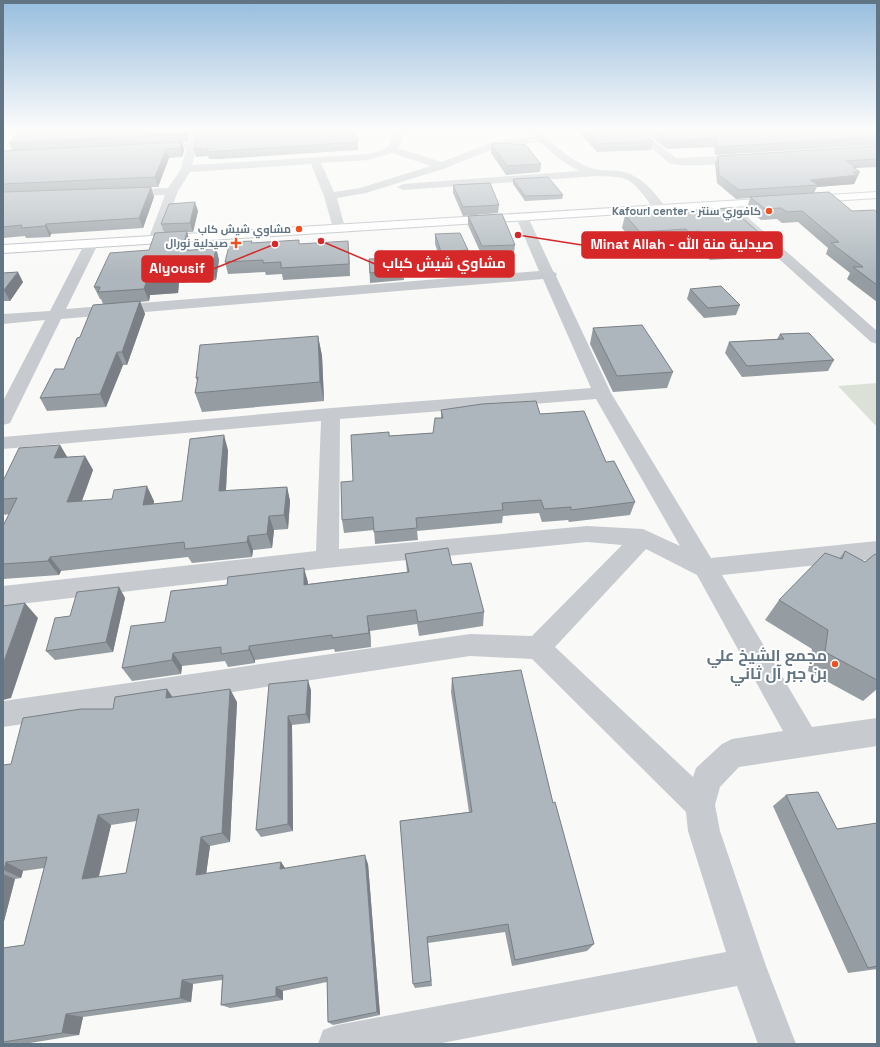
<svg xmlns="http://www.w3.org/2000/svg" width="880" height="1047" font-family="'Space Grotesk',Cairo,sans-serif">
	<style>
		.green { fill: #dbe1d7 }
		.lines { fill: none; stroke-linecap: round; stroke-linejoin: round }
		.secondary-casing { stroke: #b6bdc2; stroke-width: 2 }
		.street { fill: #c7cbcf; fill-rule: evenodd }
		.secondary { fill: #fff; fill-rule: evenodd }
		.wall { fill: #959da2; fill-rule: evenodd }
		.shaded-wall { fill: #797f84 }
		.building { fill: #adb6bc; stroke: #797f84; fill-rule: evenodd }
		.poi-dot { fill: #ed5122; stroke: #fff; stroke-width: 1.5 }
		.labels { text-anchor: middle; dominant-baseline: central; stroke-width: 4; stroke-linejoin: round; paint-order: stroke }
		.far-poi-label { font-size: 11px; font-weight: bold; fill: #627584; stroke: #fff; text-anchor: end }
		.near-poi-label { font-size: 16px; font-weight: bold; fill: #627584; stroke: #fff; text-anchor: end }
		.leader { fill: none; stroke: #d62828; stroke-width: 1.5 }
		.callout-dot { fill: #d62828; stroke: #fff; stroke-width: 1.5 }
		.callout { fill: #d62828; stroke: #d62828; stroke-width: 1.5 }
		.callout-label { font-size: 14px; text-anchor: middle; font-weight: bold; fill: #fff }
	</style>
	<rect width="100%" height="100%" fill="#f9f9f7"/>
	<path class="green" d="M 877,383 L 877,427 L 838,386 Z"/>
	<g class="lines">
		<g class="secondary-casing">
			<path id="secondary" d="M 877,192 L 877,198 L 3,253 L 3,245 Z"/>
		</g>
		<path class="street" d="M 191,130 L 201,130 L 192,165 L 368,154 C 384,150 394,148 392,130 L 402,130 L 402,142 L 398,148 L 442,162 L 495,141 L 535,137 L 530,130 L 540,130 C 554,146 571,161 591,168 C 600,171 610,170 619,171 C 640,174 654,191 666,208 L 664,211 L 656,211 C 646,200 637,182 622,178 C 614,176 605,177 596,176 L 403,190 L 397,187 L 403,184 L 579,171 L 559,159 L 540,142 L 500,146 L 446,168 L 366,193 L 337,198 L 345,228 L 339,232 L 333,228 L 324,196 L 311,164 L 190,172 L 178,191 L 160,240 L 154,244 L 149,243 L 148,240 L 165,195 L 123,196 L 117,193 L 123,190 L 168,188 L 181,169 L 186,149 L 153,151 L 148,148 L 153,145 L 188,143 ZM 392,153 L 431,166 L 360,188 L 334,192 L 321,163 L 368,160 Z
			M 630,130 L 641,130 L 676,158 L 746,155 L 751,158 L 746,161 C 723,163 691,169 669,163 Z
			M 522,213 L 528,217 L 553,271 L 557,274 L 556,276 L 611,393 L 711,558 L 877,541 L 877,559 L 722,575 L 812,727 L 877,718 L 877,746 L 739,767 L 720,787 L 715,805 L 720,831 L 766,966 L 796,1044 L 758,1044 L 737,986 L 437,1044 L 318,1044 L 323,1030 L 337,1025 L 726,952 L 688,831 L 686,812 L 532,659 L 470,656 L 3,727 L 3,701 L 470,634 L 532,636 L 622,545 L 587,542 L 327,568 L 3,606 L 3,586 L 316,551 L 321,421 L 3,449 L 3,437 L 331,408 L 591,388 L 543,279 L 61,319 L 12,419 L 10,423 L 3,425 L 3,401 L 45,320 L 3,324 L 3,314 L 50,311 L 86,241 L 96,241 L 98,244 L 66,309 L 539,271 L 516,217 ZM 596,399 L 680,546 L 643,529 L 587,526 L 339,549 L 340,419 ZM 646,549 L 697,575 L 783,731 L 732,739 L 722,744 L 696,768 L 693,777 L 555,647 Z
			M 741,214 L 745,215 L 877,331 L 877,344 L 871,342 L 737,221 L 735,218 Z"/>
		<use href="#secondary" class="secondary"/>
	</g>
	<path class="wall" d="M 190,130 L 187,142 L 182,142 L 184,151 L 182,157 L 169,158 L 158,187 L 151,187 L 154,197 L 143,228 L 51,234 L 50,237 L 26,238 L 25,236 L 3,238 L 3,151 L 12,151 L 9,143 Z
		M 579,130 L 639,130 L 653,141 L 651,150 L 597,152 L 579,132 Z
		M 643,130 L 877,130 L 877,145 L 715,155 L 714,147 L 667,149 Z
		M 358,142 L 358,150 L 221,159 L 209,159 L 208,156 L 196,157 L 194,149 Z
		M 491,144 L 513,145 L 541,164 L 540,172 L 506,175 L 491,153 Z
		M 877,146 L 877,167 L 857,168 L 856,169 L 860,172 L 854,184 L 817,187 L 814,193 L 852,211 L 877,212 L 877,302 L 847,279 L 850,273 L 826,254 L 828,248 L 798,222 L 782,223 L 777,219 L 761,220 L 747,208 L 750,198 L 736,199 L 717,183 L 715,164 L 718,156 Z
		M 513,179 L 563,195 L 562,199 L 525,201 L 513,184 Z
		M 453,185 L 499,205 L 498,213 L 463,216 L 453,193 Z
		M 198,211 L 193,232 L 187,232 L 190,243 L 188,250 L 216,248 L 219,260 L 216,280 L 179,283 L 178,293 L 150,295 L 149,301 L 140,302 L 145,314 L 127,365 L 123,365 L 106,407 L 47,411 L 40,398 L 64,369 L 80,337 L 103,304 L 101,299 L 100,299 L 94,287 L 149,250 L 164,233 L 161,224 Z
		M 625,215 L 765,238 L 759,251 L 743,252 L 741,258 L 710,260 L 695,245 L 685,245 L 682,242 L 637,246 L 622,228 Z
		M 468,216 L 515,245 L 514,254 L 482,256 L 468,225 Z
		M 435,234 L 468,250 L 467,260 L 441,262 L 435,244 Z
		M 299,240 L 299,244 L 349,252 L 350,276 L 283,280 L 282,274 L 266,275 L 265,272 L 228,274 L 225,262 L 252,241 L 252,243 Z
		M 369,259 L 403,270 L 404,280 L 370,283 Z
		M 3,273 L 23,282 L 10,301 L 3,301 Z
		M 690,289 L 740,305 L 736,315 L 704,318 L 687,299 Z
		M 593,328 L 673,372 L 667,388 L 613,392 L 590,344 Z
		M 780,334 L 834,360 L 828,371 L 742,377 L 725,353 L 729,342 L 777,339 Z
		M 318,336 L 322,356 L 324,401 L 202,412 L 195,393 L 197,381 L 196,378 Z
		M 441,410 L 540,414 L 606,462 L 635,502 L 630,515 L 569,522 L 568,520 L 542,522 L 539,513 L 503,516 L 502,523 L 417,531 L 418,540 L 375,544 L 374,530 L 344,533 L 342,520 L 353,481 L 389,436 L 433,433 L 441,418 Z
		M 60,445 L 67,457 L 85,456 L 93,470 L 82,501 L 154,501 L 154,504 L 182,501 L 228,450 L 226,491 L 287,487 L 290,501 L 288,529 L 274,530 L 272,548 L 253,550 L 252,557 L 192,563 L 188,557 L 61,571 L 59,575 L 3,579 L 3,526 L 9,514 L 5,515 L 3,513 L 3,481 Z
		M 845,551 L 865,562 L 877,555 L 877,689 L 863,701 L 808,671 L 812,649 L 765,620 L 779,600 L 839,559 Z
		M 405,554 L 452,565 L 484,612 L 483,626 L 419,636 L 417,624 L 370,631 L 371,647 L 335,652 L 334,649 L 255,660 L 255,663 L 228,667 L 225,661 L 182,666 L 181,674 L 132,681 L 122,668 L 165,622 L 308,582 L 308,584 L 407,572 Z
		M 119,587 L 125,598 L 113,652 L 55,660 L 46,651 Z
		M 452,678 L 553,803 L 594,944 L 587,951 L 512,966 L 505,932 L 428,943 L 432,986 L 415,988 L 413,984 L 400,821 L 469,812 L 451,692 Z
		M 269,684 L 311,690 L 310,723 L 292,725 L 293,831 L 261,837 L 256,830 Z
		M 167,689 L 172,697 L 237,702 L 230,842 L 210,846 L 206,873 L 281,862 L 285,868 L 368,864 L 380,1015 L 333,1025 L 328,1022 L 327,982 L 283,991 L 283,1000 L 230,1008 L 221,1005 L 222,980 L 193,984 L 191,1002 L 83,1017 L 79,1035 L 24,1044 L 3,1044 L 3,948 L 24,945 L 44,868 L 23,871 L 21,878 L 15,879 L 3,925 L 3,765 L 11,764 L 113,709 ZM 137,821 L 126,873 L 99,877 L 111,825 Z
		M 786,795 L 837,829 L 877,823 L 877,969 L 848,973 L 773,806 Z"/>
	<path class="shaded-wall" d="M 186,130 L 190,130 L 187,142 L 185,134 Z
		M 182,142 L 184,151 L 182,157 L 180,148 Z
		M 166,149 L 169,158 L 158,187 L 155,177 Z
		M 858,175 L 854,184 L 817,187 L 818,185 L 810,180 Z
		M 151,187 L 154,197 L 143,228 L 139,218 Z
		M 195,202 L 198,211 L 193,232 L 190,223 Z
		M 46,224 L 51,234 L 50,237 L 45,226 Z
		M 187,231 L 190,243 L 185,262 L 182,251 Z
		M 348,241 L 349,252 L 350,276 L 349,264 Z
		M 216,248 L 219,260 L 216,280 L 212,268 Z
		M 175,271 L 179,283 L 178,293 L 150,295 L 149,301 L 144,289 L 146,283 Z
		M 18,272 L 23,282 L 10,301 L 4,290 Z
		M 140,301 L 145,314 L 127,365 L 122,352 Z
		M 318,336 L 322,356 L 324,401 L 320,382 Z
		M 117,352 L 123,365 L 106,407 L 100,394 Z
		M 224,435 L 228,450 L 225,506 L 219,491 Z
		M 60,445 L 69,460 L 54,458 Z
		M 85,456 L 93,470 L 76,517 L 67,502 Z
		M 147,486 L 154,501 L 151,520 L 143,505 Z
		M 287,487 L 290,501 L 288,529 L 284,515 Z
		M 269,516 L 274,530 L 272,548 L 267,534 Z
		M 248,536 L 253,550 L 252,557 L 247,542 Z
		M 50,557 L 61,571 L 59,575 L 48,561 Z
		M 304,568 L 308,582 L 308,599 L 304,585 Z
		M 119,587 L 125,598 L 113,652 L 106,642 Z
		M 25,603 L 38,618 L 11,698 L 3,700 L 3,664 Z
		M 367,616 L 370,631 L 371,647 L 369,633 Z
		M 249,646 L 255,660 L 255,663 L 249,650 Z
		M 173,653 L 182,666 L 181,674 L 172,660 Z
		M 308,680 L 311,690 L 310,723 L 306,714 Z
		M 167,689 L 176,702 L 166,698 Z
		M 230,689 L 237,702 L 230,842 L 222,833 Z
		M 288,716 L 292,725 L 293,831 L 288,824 Z
		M 98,815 L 111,825 L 96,887 L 82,879 Z
		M 201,837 L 210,846 L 205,883 L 196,875 Z
		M 365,855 L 368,864 L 380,1015 L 377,1012 Z
		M 6,862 L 23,871 L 21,878 L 4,870 Z
		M 281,862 L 287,871 L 280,869 Z
		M 3,874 L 15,879 L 3,925 Z
		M 182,980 L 193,984 L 191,1002 L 180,998 Z
		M 276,987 L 283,991 L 283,1000 L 276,996 Z
		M 66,1014 L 83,1017 L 79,1035 L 62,1033 Z"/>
	<path class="building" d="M 21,130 L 186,130 L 185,134 L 9,143 Z
		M 199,130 L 355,130 L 358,142 L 207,152 L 208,148 L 194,149 Z
		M 586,130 L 639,130 L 653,141 L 599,144 Z
		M 655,130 L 877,130 L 877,137 L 717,147 L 716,138 L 669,141 Z
		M 182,142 L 180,148 L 166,149 L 155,177 L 3,184 L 3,151 Z
		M 511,143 L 513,145 L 525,144 L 541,164 L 507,166 L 491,144 Z
		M 877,146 L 877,159 L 846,161 L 857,167 L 853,167 L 860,172 L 853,172 L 858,175 L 810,180 L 818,185 L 739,190 L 719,175 L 718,156 Z
		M 548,177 L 563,195 L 525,196 L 513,179 Z
		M 490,183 L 499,205 L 463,207 L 453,185 Z
		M 151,187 L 139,218 L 46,224 L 45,226 L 21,228 L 22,225 L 3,227 L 3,192 Z
		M 829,192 L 852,211 L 874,210 L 877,212 L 877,285 L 853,267 L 863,267 L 831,243 L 839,242 L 802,211 L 787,212 L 781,208 L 765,209 L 750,197 Z
		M 195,202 L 190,223 L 161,224 L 169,204 Z
		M 731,208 L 765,238 L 741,239 L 746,244 L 714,246 L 699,231 L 689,232 L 686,229 L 640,232 L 625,215 Z
		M 502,214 L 515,245 L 482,246 L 468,216 Z
		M 187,231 L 182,251 L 216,248 L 212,268 L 175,271 L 174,281 L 146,283 L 144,289 L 98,292 L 100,287 L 94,287 L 110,253 L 149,250 L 155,233 Z
		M 460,233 L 468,250 L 441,252 L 435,234 Z
		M 299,240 L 299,244 L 348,241 L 349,264 L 281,268 L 281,262 L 263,263 L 263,260 L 225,262 L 230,242 L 252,241 L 251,243 Z
		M 401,258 L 403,270 L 370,273 L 369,259 Z
		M 18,272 L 4,290 L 3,290 L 3,273 Z
		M 721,286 L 740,305 L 708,308 L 690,289 Z
		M 140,301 L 122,352 L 117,352 L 100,394 L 40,398 L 55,369 L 64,369 L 77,338 L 80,337 L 93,305 Z
		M 642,325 L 673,372 L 617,376 L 593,328 Z
		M 809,333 L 834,360 L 747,366 L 729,342 L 784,339 L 780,334 Z
		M 318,336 L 320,382 L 195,393 L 198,377 L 196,378 L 200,345 Z
		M 536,401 L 540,414 L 584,411 L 606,462 L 614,461 L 635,502 L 571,510 L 571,507 L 544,509 L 541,500 L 502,503 L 503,510 L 416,518 L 417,528 L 374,532 L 373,517 L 342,520 L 341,482 L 353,481 L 351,435 L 389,432 L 389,436 L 433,433 L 435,418 L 443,418 L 441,410 L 482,404 Z
		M 224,435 L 219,491 L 287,487 L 284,515 L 269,516 L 267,534 L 248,536 L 247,542 L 185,549 L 184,542 L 50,557 L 48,561 L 3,564 L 3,526 L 17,498 L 3,499 L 3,481 L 19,448 L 60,445 L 54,458 L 85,456 L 67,502 L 112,499 L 114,490 L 147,486 L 143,505 L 182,501 L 190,439 Z
		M 448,548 L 452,565 L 471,563 L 484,612 L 418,622 L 416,610 L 367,616 L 369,633 L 332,638 L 332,635 L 249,646 L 249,650 L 221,654 L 221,647 L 173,653 L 172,660 L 122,668 L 131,626 L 165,622 L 171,591 L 227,585 L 228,577 L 304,568 L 304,585 L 409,572 L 405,554 Z
		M 845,551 L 865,562 L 875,554 L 877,555 L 877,680 L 825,652 L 828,630 L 779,600 L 825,553 L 842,559 Z
		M 119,587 L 106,642 L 46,651 L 55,618 L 70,616 L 77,592 Z
		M 25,603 L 3,664 L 3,606 Z
		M 521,670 L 553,803 L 555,802 L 594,944 L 515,960 L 508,924 L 427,937 L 431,981 L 413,984 L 400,821 L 472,812 L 452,678 Z
		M 308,680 L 306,714 L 288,716 L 288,824 L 256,830 L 269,684 Z
		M 167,689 L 166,698 L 230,689 L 222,833 L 201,837 L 196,875 L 281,862 L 280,869 L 365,855 L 377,1012 L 328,1022 L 327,977 L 276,987 L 276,996 L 221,1005 L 223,975 L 182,980 L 180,998 L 66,1014 L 62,1033 L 3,1042 L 3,948 L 24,945 L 47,857 L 6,862 L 4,870 L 3,870 L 3,765 L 11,764 L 23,718 L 81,709 L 113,709 L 115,697 ZM 139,809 L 126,873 L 82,879 L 98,815 Z
		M 818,792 L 837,829 L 877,823 L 877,966 L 868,968 L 786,795 Z"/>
	<linearGradient id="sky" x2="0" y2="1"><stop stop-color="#97bdde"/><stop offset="0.47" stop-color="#fcfcfb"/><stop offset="1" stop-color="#fcfcfb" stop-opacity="0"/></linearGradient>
	<rect width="880" height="276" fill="url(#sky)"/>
	<g class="poi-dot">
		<circle cx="769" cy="211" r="4"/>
		<circle cx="299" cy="229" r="4"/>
		<path d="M234 237h4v4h4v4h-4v4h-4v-4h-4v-4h4z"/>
		<circle cx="835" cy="664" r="4"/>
	</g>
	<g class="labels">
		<g class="far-poi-label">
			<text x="761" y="211">Kafouri center - كافوري سنتر</text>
			<text x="291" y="229">مشاوي شيش كاب</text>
			<text x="228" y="243">صيدلية نورال</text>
		</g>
		<g class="near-poi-label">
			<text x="827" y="655">مجمع الشيخ علي<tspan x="827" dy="18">بن جبر آل ثاني</tspan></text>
		</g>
	</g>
	<path class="leader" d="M518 235L582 245M321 241L375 264M275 244L213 269"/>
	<g class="callout-dot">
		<circle cx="518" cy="235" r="4"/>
		<circle cx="321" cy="241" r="4"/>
		<circle cx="275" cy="244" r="4"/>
	</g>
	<g class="callout">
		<rect x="582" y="232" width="200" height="26" rx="4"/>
		<rect x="375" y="251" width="139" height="26" rx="4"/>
		<rect x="142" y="256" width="71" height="26" rx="4"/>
	</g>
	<g class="callout-label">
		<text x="682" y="249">Minat Allah - صيدلية منة الله</text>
		<text x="444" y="268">مشاوي شيش كباب</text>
		<text x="177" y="273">Alyousif</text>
	</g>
	<rect width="880" height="1047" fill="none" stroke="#627584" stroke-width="8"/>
</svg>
